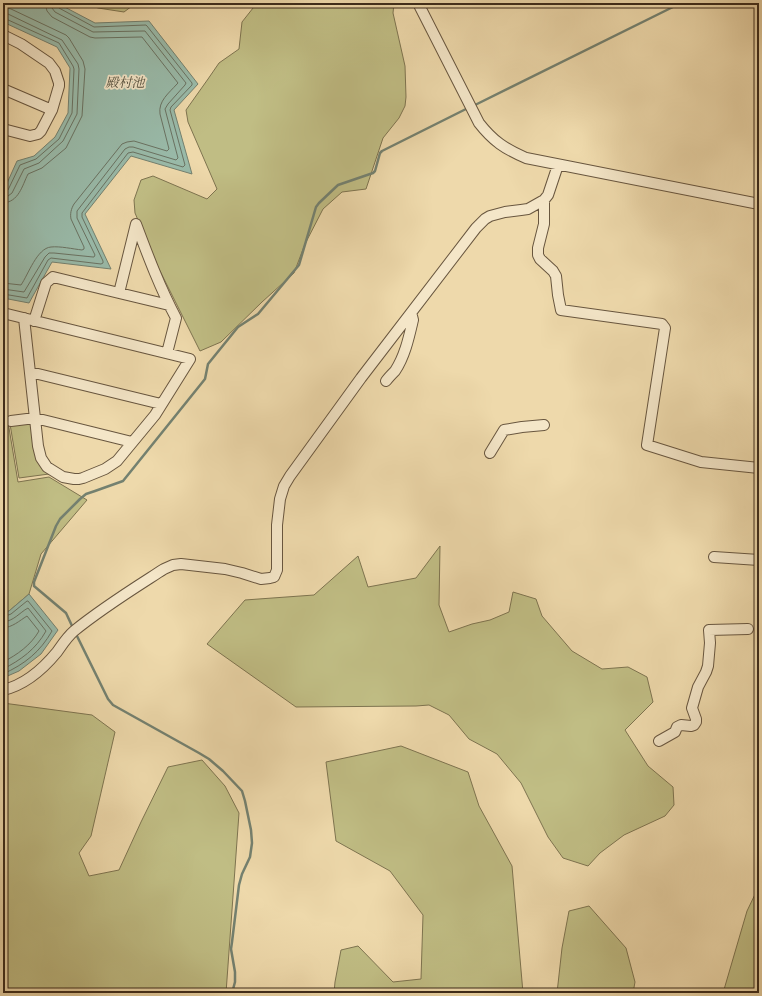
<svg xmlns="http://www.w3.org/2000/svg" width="762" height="996" font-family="'Gentium Book Plus','Noto Serif JP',serif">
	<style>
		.green { fill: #c0bd84; stroke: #7e7450 }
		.water { fill: #99baa9; stroke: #748170 }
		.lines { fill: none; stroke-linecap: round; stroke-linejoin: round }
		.shore { stroke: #6a7262; stroke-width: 1 }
		.stream { stroke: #748170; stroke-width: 2.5 }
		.minor-casing { stroke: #68563f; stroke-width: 12 }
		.minor { stroke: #f4e6c8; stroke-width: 10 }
		.labels { text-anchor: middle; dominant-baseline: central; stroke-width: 3.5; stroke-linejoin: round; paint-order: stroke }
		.water-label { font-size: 13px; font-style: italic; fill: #534f3e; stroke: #f4e6c8 }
	</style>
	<rect width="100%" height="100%" fill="#eed9ab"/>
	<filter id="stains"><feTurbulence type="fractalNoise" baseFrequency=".005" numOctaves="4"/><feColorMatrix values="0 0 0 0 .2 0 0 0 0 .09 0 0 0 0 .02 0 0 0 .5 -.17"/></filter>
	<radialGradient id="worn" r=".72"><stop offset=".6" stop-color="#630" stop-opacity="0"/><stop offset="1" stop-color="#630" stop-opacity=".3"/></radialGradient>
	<path class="green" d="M 86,3 L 136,3 L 124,12 L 98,8 Z
		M 257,3 L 394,3 L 393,13 L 405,66 L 406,97 L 405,106 L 399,118 L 383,138 L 366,189 L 342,192 L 323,209 L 305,244 L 294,273 L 262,302 L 221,342 L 200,351 L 158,267 L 135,213 L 134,200 L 141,180 L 153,176 L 207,199 L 217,189 L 188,122 L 186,110 L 208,79 L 219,63 L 239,49 L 242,22 Z
		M 3,355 L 8,422 L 18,482 L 49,477 L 87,500 L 41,554 L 29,594 L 9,611 L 3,613 Z
		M 31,423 L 49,474 L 19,478 L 10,424 Z
		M 440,546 L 439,605 L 449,632 L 472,624 L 490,620 L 509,612 L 513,592 L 536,599 L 542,616 L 572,651 L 602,669 L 628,667 L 647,677 L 653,702 L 625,730 L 648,766 L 673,787 L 674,805 L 665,816 L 624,835 L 600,853 L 588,866 L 563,858 L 548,837 L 521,783 L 497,754 L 469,739 L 449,715 L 429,705 L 416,706 L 296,707 L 207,644 L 245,600 L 314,595 L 358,556 L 368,587 L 416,578 Z
		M 3,703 L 92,715 L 115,732 L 91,836 L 79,853 L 89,876 L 119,870 L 141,822 L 168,767 L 202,760 L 225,786 L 239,813 L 226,993 L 3,993 Z
		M 401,746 L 468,772 L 479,806 L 512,866 L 523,993 L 334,993 L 335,982 L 341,950 L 358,946 L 393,982 L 421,979 L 423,915 L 390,871 L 336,841 L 326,762 Z
		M 759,886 L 759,993 L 723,993 L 747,911 Z
		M 589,906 L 626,948 L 635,982 L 633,993 L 557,993 L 562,948 L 569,911 Z"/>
	<path class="water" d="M 3,3 L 57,3 L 95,23 L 149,21 L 198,84 L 174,110 L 192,174 L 131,156 L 85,214 L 111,269 L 52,262 L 29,303 L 3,298 L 3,192 L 17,161 L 34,156 L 55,137 L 68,113 L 70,68 L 57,47 L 3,22 Z
		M 29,594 L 58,630 L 41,654 L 19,671 L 3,678 L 3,613 L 9,611 Z"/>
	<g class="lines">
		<path class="shore" d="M 3,7 L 11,9 L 66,35 L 69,38 L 83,61 L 85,69 L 82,116 L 66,148 L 42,168 L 28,174 C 22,186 19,202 3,203
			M 3,13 L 8,14 L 62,40 L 78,64 L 79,69 L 77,114 L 63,141 L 39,163 L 24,169 L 12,193 L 8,196 L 3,197
			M 3,19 L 6,19 L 59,43 L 73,66 L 74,69 L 72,113 L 59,139 L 36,159 L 20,165 L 8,190 L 6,192 L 3,192
			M 3,283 L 21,285 C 28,275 37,248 51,247 C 60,246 73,249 82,250 L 84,249 L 84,247 L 71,219 C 70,214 71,209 74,204 L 122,144 L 127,142 L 134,141 L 167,151 L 169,149 L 160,114 C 158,101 169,93 177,84 L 178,83 L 142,37 L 141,37 L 95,38 L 90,37 L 52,17 L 47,11 L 45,3
			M 3,289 L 24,292 L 45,257 L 49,253 L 54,253 L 93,257 L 94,257 L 95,255 L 77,218 L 77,211 L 125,149 L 129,147 L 133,147 L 176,160 L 178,158 L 165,109 L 168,104 L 185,85 L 186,83 L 145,31 L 143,31 L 93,32 L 55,12 L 52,8 L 52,3
			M 3,294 L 27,298 L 48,260 L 51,258 L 101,264 L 103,263 L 103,261 L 82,217 L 82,213 L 128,153 L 133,152 L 183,167 L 185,165 L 170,110 L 171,107 L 192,85 L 192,83 L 147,26 L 146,25 L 94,27 L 59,8 L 57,6 L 57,3
			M 3,617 L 11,614 L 27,601 L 28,601 L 52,631 C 40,652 25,664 3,674
			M 3,622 C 14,621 19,613 28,608 L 46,631 C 36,649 21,660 3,669
			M 3,628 C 13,627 19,621 27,616 L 39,631 C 31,645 17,655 3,662"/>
		<path class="stream" d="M 473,106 L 681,3
			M 73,628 L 66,613 L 34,586 L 34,582 L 56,526 L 60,519 L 80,499 L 86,494 L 95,491 L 123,481 L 205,379 L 208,364 L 238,327 L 258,314 L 299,265 L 316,207 L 319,203 L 338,185 L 373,173 L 375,171 L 380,153 L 382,151 L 468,108
			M 76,634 L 108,699 L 113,705 L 199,753 L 209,759 L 223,771 L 242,791 L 245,801 L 251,830 L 252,843 L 250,857 L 242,874 L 239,885 L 232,942 L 231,949 L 235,972 L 235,982 L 232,993"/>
		<g class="minor-casing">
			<path id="minor" d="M 418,3 L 479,123 C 493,141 505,149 526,158 L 759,204
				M 3,35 L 21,44 L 49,63 L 55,71 L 59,83 L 59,86 L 52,110 L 41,131 L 38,134 L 30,136 L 3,129
				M 3,89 L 52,110
				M 544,200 L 544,224 L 538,248 L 538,255 L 540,259 L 553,271 L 556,276 L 558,295 L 561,310 L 662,324 L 665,328 L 647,445 L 701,462 L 759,468
				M 119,293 L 169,305
				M 3,313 L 190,359 L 155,415 L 117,461 L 105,469 L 83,478 L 79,479 L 74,479 L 63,477 L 47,467 L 41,458 L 38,446 L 24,318
				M 34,321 L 46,283 L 53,277 L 119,293 L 136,224 C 148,256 160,288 176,318 L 167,353
				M 30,372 L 161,404
				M 386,381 C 389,377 392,374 395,371 C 405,356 409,337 413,320 L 412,316 L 410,314
				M 11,421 L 35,418 L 132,442
				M 490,453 L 504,430 L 522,427 L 544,425
				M 714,557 L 759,560
				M 3,690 C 25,685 43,669 57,652 C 62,645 67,637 74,631 C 102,608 133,589 164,569 L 173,565 L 181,564 L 225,569 L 242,573 L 261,579 L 270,578 L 274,577 L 277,570 L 277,525 L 280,499 L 284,486 L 290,476 L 361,378 L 476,228 L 485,219 L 490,216 L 505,212 L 521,210 L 528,209 L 544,200 L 548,195 L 558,165
				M 659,741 L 675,732 L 677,727 L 681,725 L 691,726 L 694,725 L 696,722 L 696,719 L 692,708 L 698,687 L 706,672 L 708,666 L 710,643 L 709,630 L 748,629"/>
		</g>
		<use href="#minor" class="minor"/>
	</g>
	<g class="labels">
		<g class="water-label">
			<text x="125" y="82">殿村池</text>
		</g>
	</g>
	<rect width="762" height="996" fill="none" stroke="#eed9ab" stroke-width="16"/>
	<rect x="4" y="4" width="754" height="988" fill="none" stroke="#3c2b1b" stroke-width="2"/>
	<rect x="8" y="8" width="746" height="980" fill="none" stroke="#3c2b1b"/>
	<rect width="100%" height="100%" filter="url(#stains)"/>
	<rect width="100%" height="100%" fill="url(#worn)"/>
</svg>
